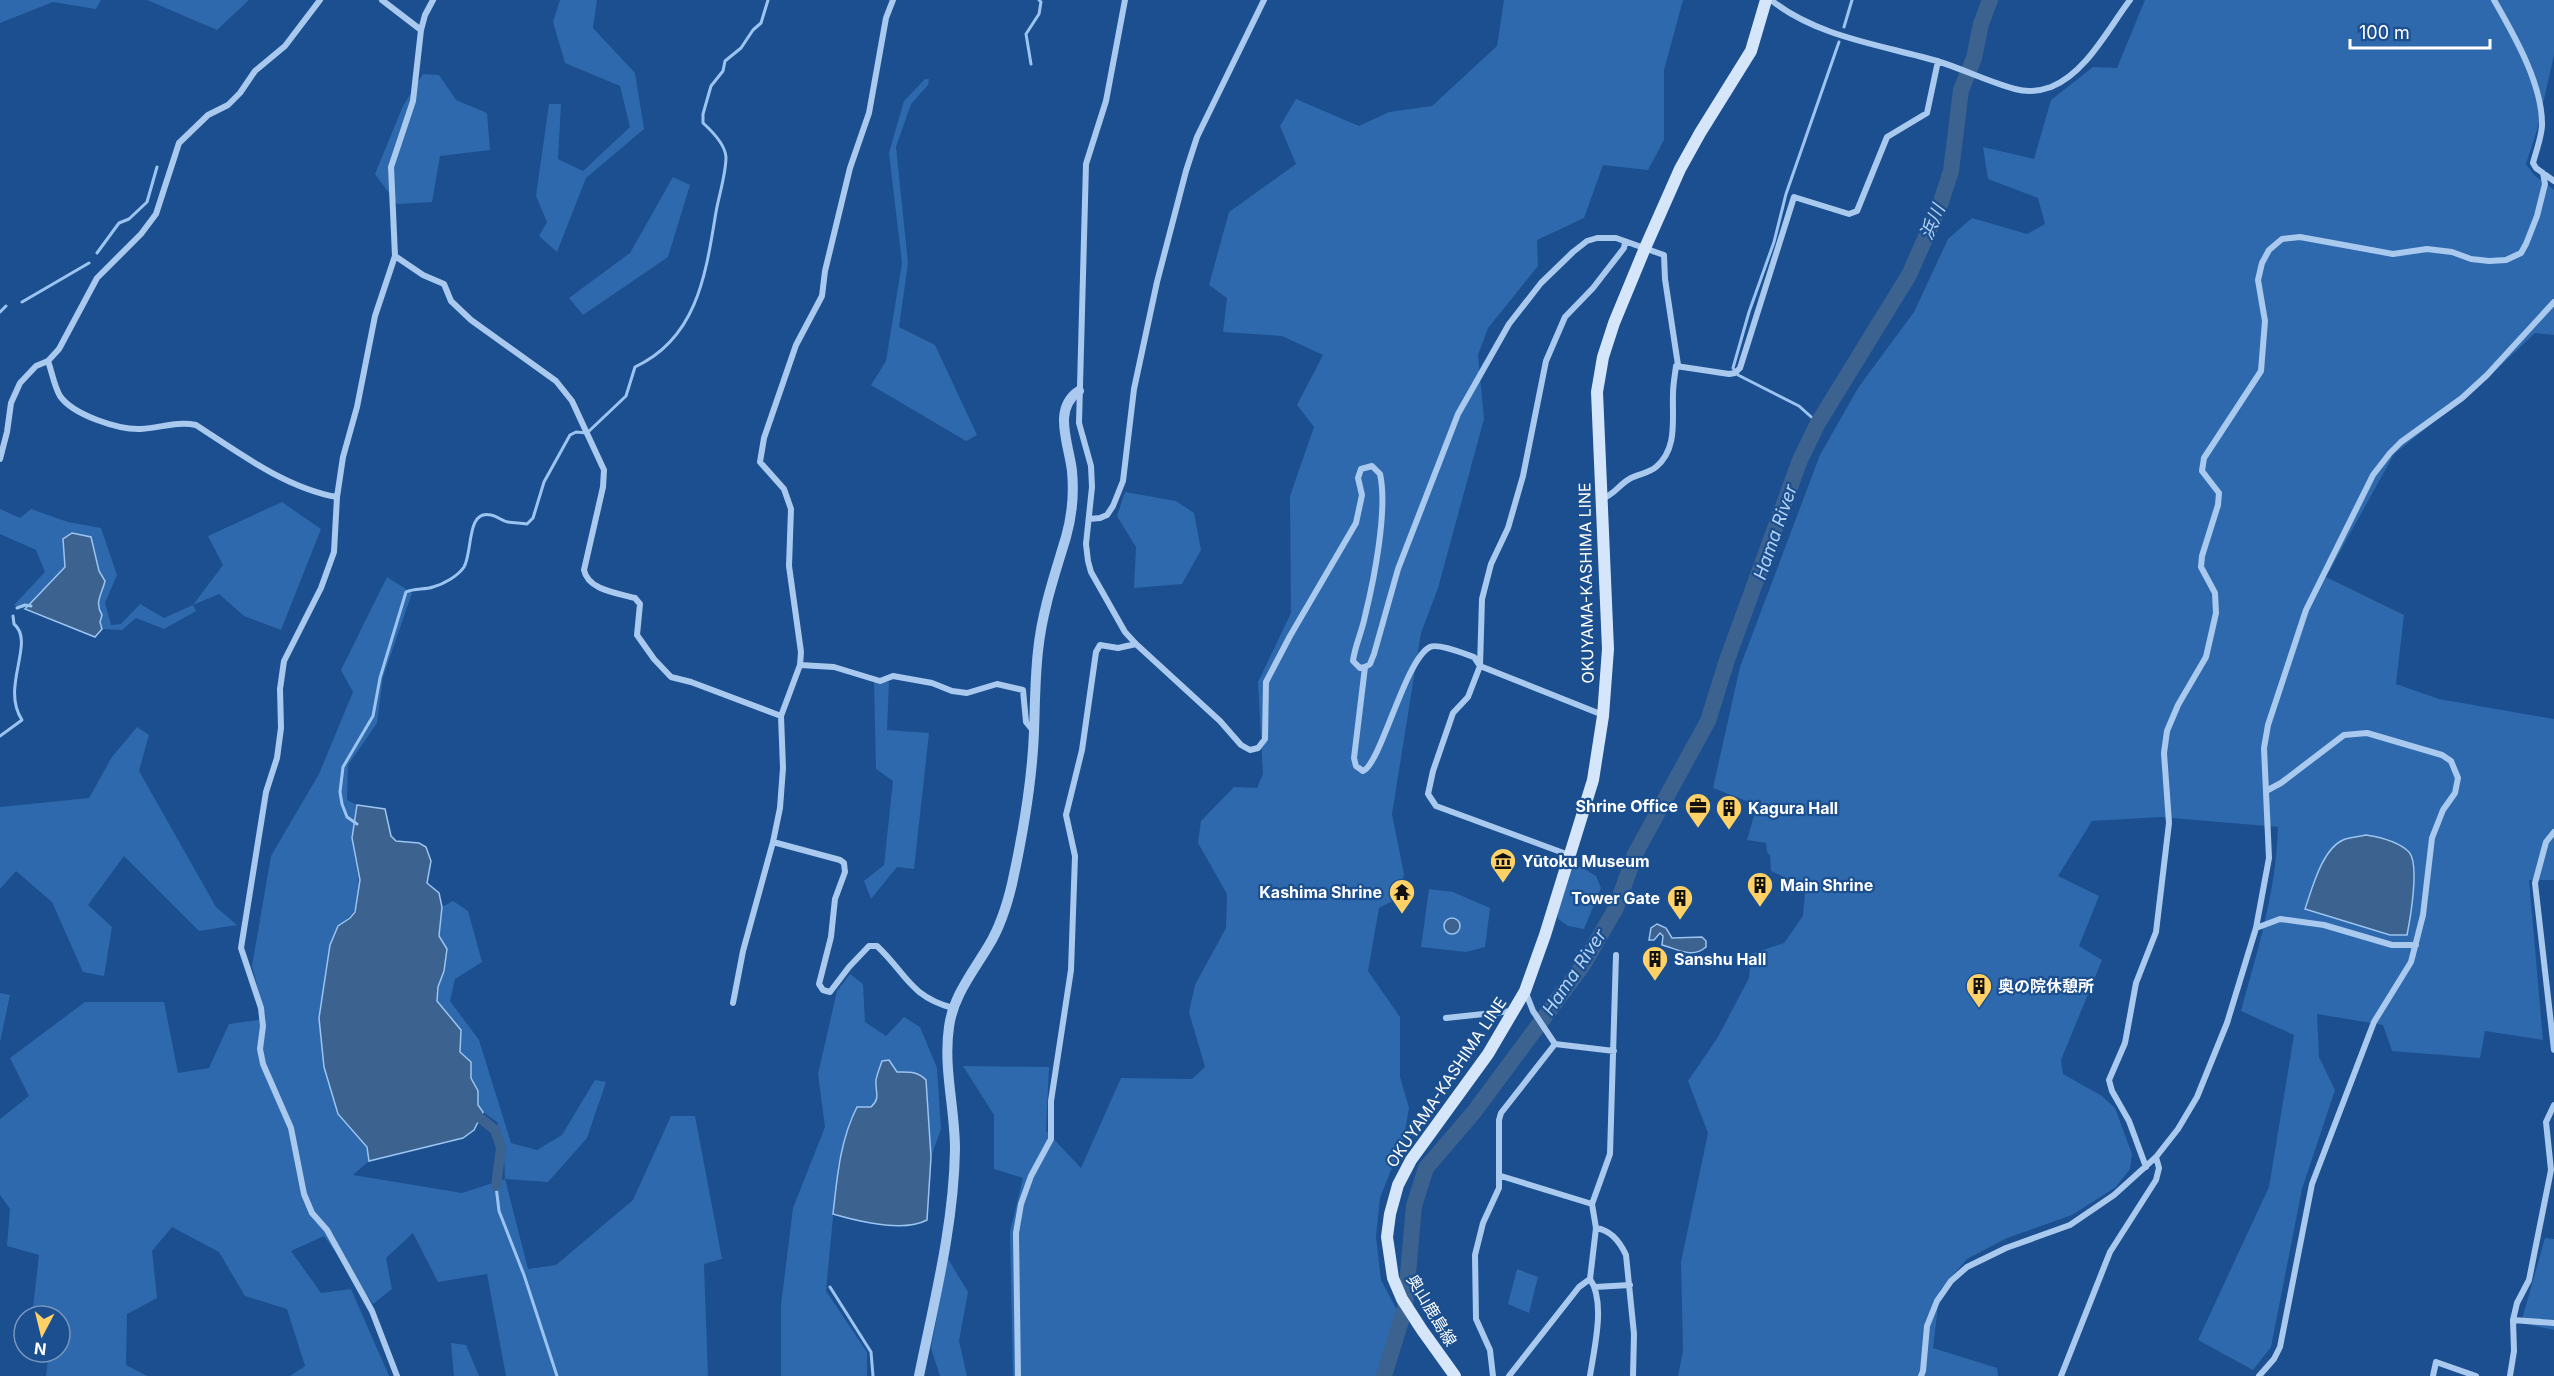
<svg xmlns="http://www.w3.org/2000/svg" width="2554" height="1376" font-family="Inter,'Noto Sans JP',sans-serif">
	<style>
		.green { fill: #2e69ad; fill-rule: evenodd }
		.water { fill: #3c6290; stroke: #9cc4f0; stroke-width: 1.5 }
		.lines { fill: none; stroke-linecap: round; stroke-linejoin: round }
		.stream { stroke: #9cc4f0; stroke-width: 3 }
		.canal { stroke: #3c6290; stroke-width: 10 }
		.river { stroke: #3c6290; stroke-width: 16 }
		.minor { stroke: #a9c9ee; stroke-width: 6 }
		.tertiary { stroke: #a9c9ee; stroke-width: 10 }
		.secondary { stroke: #d6e6fa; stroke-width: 12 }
		.labels { text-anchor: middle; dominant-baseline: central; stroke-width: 4.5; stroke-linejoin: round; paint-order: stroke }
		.street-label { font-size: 16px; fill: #fff; stroke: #1b4f8f }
		.poi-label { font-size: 16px; font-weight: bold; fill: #fff; stroke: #1b4f8f; text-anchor: start }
		.water-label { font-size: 18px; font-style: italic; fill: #b5d3f5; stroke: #1b4f8f }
	</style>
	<rect width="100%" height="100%" fill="#1b4f8f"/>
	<path class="green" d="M 0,0 L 101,0 L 96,9 L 53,2 L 0,23 Z
		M 147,0 L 249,0 L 217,30 Z
		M 560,0 L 597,0 L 593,28 L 635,73 L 644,129 L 586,178 L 557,252 L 539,236 L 547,222 L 536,196 L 549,104 L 561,104 L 558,159 L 583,171 L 630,127 L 620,86 L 565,63 L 553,22 Z
		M 1504,0 L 1683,0 L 1664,70 L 1664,140 L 1648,170 L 1603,165 L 1584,218 L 1537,240 L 1538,266 L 1488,328 L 1478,355 L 1484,419 L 1438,588 L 1421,633 L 1392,814 L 1404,874 L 1400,897 L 1379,908 L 1368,971 L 1400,1017 L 1400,1077 L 1409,1108 L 1404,1137 L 1380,1198 L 1376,1237 L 1381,1280 L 1397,1310 L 1377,1376 L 1013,1376 L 1010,1232 L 1023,1178 L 994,1169 L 994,1115 L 963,1066 L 1049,1067 L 1046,1131 L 1081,1168 L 1121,1078 L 1192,1079 L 1205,1067 L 1189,1012 L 1195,985 L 1226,928 L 1227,894 L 1198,843 L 1201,821 L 1234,787 L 1257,788 L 1263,774 L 1258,682 L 1291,613 L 1290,496 L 1314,427 L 1297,405 L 1323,355 L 1282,336 L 1223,332 L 1227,298 L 1209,285 L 1229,212 L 1296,164 L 1280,126 L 1296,99 L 1359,126 L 1389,112 L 1432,106 L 1497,46 Z
		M 2145,0 L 2554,0 L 2554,55 L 2537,130 L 2526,164 L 2534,175 L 2554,190 L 2554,335 L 2535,333 L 2479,386 L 2394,454 L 2326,577 L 2404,615 L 2396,684 L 2439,699 L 2554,719 L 2554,880 L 2529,880 L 2543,1040 L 2485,1031 L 2480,1058 L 2392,1051 L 2383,1025 L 2317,1014 L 2319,1057 L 2335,1090 L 2302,1189 L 2271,1347 L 2253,1370 L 2198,1340 L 2269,1187 L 2294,1035 L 2241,1011 C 2258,949 2276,892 2278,827 L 2161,817 L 2092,821 L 2058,876 L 2099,896 L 2079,946 L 2102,960 L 2061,1060 L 2063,1074 L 2102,1096 L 2115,1108 L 2132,1154 L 2130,1169 L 2116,1187 L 2072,1215 L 2007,1238 L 1967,1259 L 1940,1290 L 1933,1348 L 1997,1368 L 1998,1376 L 1678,1376 L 1683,1351 L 1681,1262 L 1708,1133 L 1688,1081 L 1718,1037 L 1749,978 L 1751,954 L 1784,943 L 1803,916 L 1805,893 L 1784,877 L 1771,871 L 1770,855 L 1767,852 L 1766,843 L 1747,840 L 1757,805 L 1713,788 L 1740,667 L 1820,455 L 1858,388 L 1914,312 L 1948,239 L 1972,218 L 2027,234 L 2045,224 L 2038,198 L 1988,179 L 1983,147 L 2034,159 L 2051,100 L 2093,67 L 2117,68 ZM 2366,835 L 2381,837 L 2406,935 L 2390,935 L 2305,909 L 2344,839 Z
		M 423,74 L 439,75 L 456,100 L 487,113 L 490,150 L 440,156 L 432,202 L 397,204 L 375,174 L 403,106 Z
		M 925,79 L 929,79 L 928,85 L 911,104 L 896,147 L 908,263 L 899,327 L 935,345 L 977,435 L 966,441 L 871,385 L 886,361 L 902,263 L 889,153 L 904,101 Z
		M 673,177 L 690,185 L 668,257 L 583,315 L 569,298 L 630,253 Z
		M 1125,492 L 1176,501 L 1194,513 L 1201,550 L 1182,584 L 1134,588 L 1136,547 L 1117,516 Z
		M 282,502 L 321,529 L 281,630 L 244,616 L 219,594 L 193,605 L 196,611 L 164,629 L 136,618 L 122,630 L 102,629 L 100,622 L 102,615 C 94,602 102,594 105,581 L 99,571 L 91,537 L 63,549 L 66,563 L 65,567 L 25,609 L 14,605 L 45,572 L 36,550 L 0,534 L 0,509 L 20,518 L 31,509 L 68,522 L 101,528 L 117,575 L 105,603 L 111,625 L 121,624 L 140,604 L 164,618 L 193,605 L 223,565 L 208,536 Z
		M 387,577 L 412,593 L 383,677 L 377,723 L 348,765 L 347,800 L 357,805 C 356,815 353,827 353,837 C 352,870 375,903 338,926 L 324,1067 L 338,1114 L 367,1147 L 369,1161 L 353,1175 L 462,1193 L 505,1179 L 504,1154 L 497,1122 L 483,1112 L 478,1105 L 478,1091 L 471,1078 L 471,1062 L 460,1052 L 461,1030 L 437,1001 L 438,987 L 444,971 L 439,936 L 442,907 L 453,901 L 468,911 L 482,962 L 455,979 L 450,1001 L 479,1040 L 511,1143 L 537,1150 L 562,1135 L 595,1080 L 606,1082 L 587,1138 L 548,1182 L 505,1179 L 528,1269 L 556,1265 L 633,1200 L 671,1116 L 695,1116 L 722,1259 L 704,1264 L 708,1376 L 506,1376 L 487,1274 L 438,1282 L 413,1233 L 386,1258 L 392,1289 L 373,1304 L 324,1236 L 291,1251 L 321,1293 L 351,1289 L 389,1376 L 290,1376 L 305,1366 L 287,1309 L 245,1296 L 219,1252 L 172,1227 L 152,1251 L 157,1298 L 127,1314 L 126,1365 L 147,1376 L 46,1376 L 49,1352 L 60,1352 L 60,1316 L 32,1316 L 39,1255 L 7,1246 L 10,1209 L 0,1195 L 0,1119 L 29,1096 L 10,1058 L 85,1002 L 164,1002 L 178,1073 L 209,1068 L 229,1024 L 266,1019 L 252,966 L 271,856 L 319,774 L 353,692 L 341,670 Z
		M 874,681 L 889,682 L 887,730 L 929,733 L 914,869 L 897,867 L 871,899 L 864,881 L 884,865 L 893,781 L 876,769 Z
		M 137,727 L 149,735 L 139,771 L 216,907 L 237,925 L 199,931 L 124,856 L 88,905 L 112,927 L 104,976 L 83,972 L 52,902 L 16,871 L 0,889 L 0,807 L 89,798 L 112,757 Z
		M 1573,862 L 1596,876 L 1601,888 L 1584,929 L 1568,926 L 1558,919 L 1558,909 Z
		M 1429,889 L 1453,892 L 1490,908 L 1485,947 L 1466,952 L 1421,947 Z
		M 850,974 L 863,984 L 865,1022 L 886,1036 L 904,1017 L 920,1027 L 937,1068 L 941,1129 L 931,1157 L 926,1080 C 908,1068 895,1073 876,1081 L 879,1095 L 877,1102 L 850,1120 L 838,1165 L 826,1291 L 867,1352 L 867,1376 L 781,1376 L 781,1305 L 793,1208 L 825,1127 L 818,1074 L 837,991 Z
		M 0,993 L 10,995 L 0,1042 Z
		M 2545,1238 L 2554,1239 L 2554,1330 L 2521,1323 Z
		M 948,1259 L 968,1292 L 959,1341 L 967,1376 L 940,1376 L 931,1348 Z
		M 1517,1269 L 1538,1277 L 1529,1313 L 1508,1304 Z
		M 451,1343 L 466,1345 L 479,1376 L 454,1376 Z"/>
	<path class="water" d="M 72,533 L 91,537 L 99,571 L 105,581 C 102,594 94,602 102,615 L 100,622 L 102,629 L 95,637 L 25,609 L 65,567 L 63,539 Z
		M 357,805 L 385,809 L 391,836 L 396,841 L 419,843 L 426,847 L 431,861 L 427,883 L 439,893 L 442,907 L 439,936 L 447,949 L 444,971 L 438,987 L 437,1001 L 461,1030 L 460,1052 L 471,1062 L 471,1078 L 478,1091 L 478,1105 L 483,1112 L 474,1130 L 463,1138 L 369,1161 L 367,1147 L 338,1114 L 324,1067 L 319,1018 L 330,945 L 338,926 L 350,918 L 355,912 L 360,880 L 352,838 Z
		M 2366,835 C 2379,837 2399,842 2409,852 C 2420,864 2410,920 2407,935 L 2390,935 L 2305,909 C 2312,889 2322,849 2343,840 C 2350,837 2359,837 2366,835 Z
		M1444 926a8 8 0 1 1 16 0a8 8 0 1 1-16 0Z
		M 1657,924 L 1666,928 L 1672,938 L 1702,937 L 1706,941 L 1706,947 C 1692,959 1677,949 1662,945 L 1663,936 L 1660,933 L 1654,940 L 1649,940 L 1651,928 Z
		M 889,1060 L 897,1072 C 909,1072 918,1071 926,1080 L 931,1157 L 927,1220 C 903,1233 857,1221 833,1214 C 837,1178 840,1140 857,1107 L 871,1107 C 881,1098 875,1092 876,1080 C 877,1074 880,1067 882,1061 Z"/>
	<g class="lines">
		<path class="stream" d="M 1844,27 L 1852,0
			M 1031,64 L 1026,34 L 1039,14 L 1041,2 L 1039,0
			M 97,253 L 119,223 L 129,219 L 147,202 L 157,167
			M 22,302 L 89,263
			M 0,312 L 6,306
			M 1818,423 L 1799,406 L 1738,375 L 1733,368 L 1749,312 L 1774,242 L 1786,194 L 1839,42
			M 17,608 L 25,605 L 31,606
			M 0,736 L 22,720 C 0,687 36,642 14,624 L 13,616
			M 357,824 L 347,817 L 342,804 L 340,792 L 343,767 L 373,716 L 380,678 L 406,592 C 415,588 424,590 433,587 C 444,584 458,576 464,567 C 473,552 466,509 491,515 C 497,516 502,521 508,522 C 514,523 521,523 527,524 L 533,518 L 544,482 L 570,435 L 576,432 L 587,433 L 626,396 L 635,367 C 698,338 706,272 716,212 C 719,195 726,174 726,157 C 725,144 713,132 703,123 L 703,114 L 711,86 L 723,71 L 725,61 L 741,48 L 753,30 L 761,23 L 768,0
			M 496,1186 L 499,1211 L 524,1275 L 557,1376
			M 830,1287 L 871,1352 L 873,1376"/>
		<path class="canal" d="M 469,1109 L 495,1130 L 501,1148 L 496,1186"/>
		<path class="river" d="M 1384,1376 L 1405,1308 L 1414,1206 L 1426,1168 L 1474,1112 L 1583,965 L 1616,908 L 1635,854 L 1708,721 L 1727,660 L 1800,460 L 1818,423 L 1909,275 L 1940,205 L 1951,171 L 1961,90 L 1974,58 L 1981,24 L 1990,0"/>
		<path class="minor" d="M 382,0 L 421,30
			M 1125,0 L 1106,101 L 1086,164 L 1079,423 L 1091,466 L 1092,487 L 1086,544 L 1088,561 L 1091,572 L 1125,632 L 1136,644 L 1220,721 L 1241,745 L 1250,750 L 1258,748 L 1265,739 L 1266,682 L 1290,636 L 1356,523 L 1362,495 L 1358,478 L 1361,469 L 1372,466 L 1380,474 C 1388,509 1374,580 1365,616 C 1362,632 1355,645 1353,661 L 1360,668 L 1365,667
			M 1771,0 C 1817,37 1882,45 1937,61 C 1963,69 1989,82 2015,89 C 2026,92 2040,91 2051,87 C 2086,73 2108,29 2130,0
			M 2494,0 C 2514,35 2543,85 2542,126 C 2541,139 2536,151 2533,163 L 2536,168 L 2554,181
			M 395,256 L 423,275 L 444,284 L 451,301 L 471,320 L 556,381 L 572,401 L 604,470 L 603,487 L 584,570 C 588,590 617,593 635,598 L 640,604 L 637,635 L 654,659 L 671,677 L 691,682 L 781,716
			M 48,361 C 52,372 54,386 60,396 C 73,415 119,430 141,429 C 160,428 177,421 196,425 C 239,453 286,488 337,497
			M 0,459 L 7,432 L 11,403 L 20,383 L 36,366 L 48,361 L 59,349 L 97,278 L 141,234 L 156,214 L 179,143 L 208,115 L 228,105 L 240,93 L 255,71 L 285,46 L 320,0
			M 1601,499 C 1615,495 1619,484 1631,478 C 1639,474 1649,473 1656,467 C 1678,449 1672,419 1673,394 C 1673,384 1675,375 1676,366 L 1729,374 L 1735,373 L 1740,368 L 1794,197 L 1849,214 L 1857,211 L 1887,137 L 1927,113 L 1938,61
			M 1089,519 L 1100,518 L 1107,515 L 1113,506 L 1123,481 L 1134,389 L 1157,282 L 1186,171 L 1197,137 L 1264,0
			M 800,665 L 834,667 L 880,681 L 893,676 L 932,683 L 952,691 L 967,693 L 997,684 L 1023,690 L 1026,722 L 1034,732
			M 1603,715 L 1480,666 L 1474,657 C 1465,654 1438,643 1430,647 C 1405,659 1381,764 1363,771 L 1356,766 L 1354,758 L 1365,667 L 1370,664 L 1374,654 L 1398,569 L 1458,414 L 1509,324 L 1541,283 L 1573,252 L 1587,241 L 1597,238 L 1616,238 L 1664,255 L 1665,279 L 1678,365
			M 2554,832 L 2546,842 L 2535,883 L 2554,1050
			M 773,842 L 840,860 L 844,863 L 845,872 L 835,899 L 831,937 L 819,984 L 823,990 L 830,992 L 849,967 L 869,946 L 877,946 C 906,973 909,996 953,1008
			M 1569,855 L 1436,806 L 1428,794 L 1433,771 L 1453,713 L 1468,697 L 1480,666 L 1482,599 L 1491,564 L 1508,528 L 1523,476 L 1546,361 L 1565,317 L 1593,288 L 1624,248 L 1625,242
			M 2256,928 L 2280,919 L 2324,925 L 2392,945 L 2416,945
			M 1526,993 L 1533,1011 L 1555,1044 L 1614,1051
			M 733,1003 L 743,951 L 773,842 L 780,808 L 783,768 L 781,716 L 800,665 L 801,652 L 789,566 L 791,509 L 784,489 L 760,462 L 764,438 L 796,345 L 822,296 L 825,271 L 850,168 L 869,113 L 886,18 L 893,0
			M 1446,1018 L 1512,1011
			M 2146,1167 L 2129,1121 L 2112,1091 L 2109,1080 L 2125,1043 L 2136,983 L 2156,932 L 2169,823 L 2164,753 L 2167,731 L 2178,705 L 2206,657 L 2216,613 L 2215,593 L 2201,567 L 2202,556 L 2218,505 L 2219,493 L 2202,471 L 2204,458 L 2261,371 L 2265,321 L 2258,280 L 2262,263 L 2269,250 L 2282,239 L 2300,237 L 2393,254 L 2427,249 L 2452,252 L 2471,259 L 2489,261 L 2506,260 L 2521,253 L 2526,244 L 2537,216 L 2545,184 L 2543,173
			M 1501,1176 L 1592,1204
			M 1596,1228 C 1610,1230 1620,1242 1626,1255 L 1634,1334 L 1633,1376
			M 1595,1287 L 1630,1285
			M 2513,1320 L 2554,1323
			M 397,1376 L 372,1311 L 327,1230 L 312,1213 L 304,1194 L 291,1128 L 263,1064 L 260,1049 L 263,1026 L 261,1008 L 241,948 L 266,792 L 277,758 L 281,728 L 280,689 L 284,661 L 321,588 L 334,552 L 337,497 L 343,457 L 357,407 L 375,316 L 395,256 L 391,167 L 413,101 L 421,30 L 425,15 L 433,0
			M 1018,1376 L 1016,1233 L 1021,1204 L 1031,1176 L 1051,1139 L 1051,1101 L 1071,970 L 1075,856 L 1066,815 L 1082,750 L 1096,652 L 1100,645 L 1118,648 L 1136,644
			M 1493,1376 L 1490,1350 L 1476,1319 L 1475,1255 L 1483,1223 L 1499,1188 L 1499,1120 L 1501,1113 L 1555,1044
			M 1509,1376 L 1579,1287 L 1590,1279
			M 1590,1376 C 1594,1349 1606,1302 1590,1279 L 1596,1228 L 1592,1204 L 1610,1154 L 1616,955
			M 1921,1376 L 1923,1371 L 1927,1326 L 1937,1301 L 1951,1281 L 1967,1267 L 2006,1248 L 2070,1225 L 2114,1195 L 2156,1157 L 2178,1129 L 2197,1097 L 2227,1023 L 2256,928 L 2269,858 L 2264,748 L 2268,725 L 2306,610 L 2373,475 L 2390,453 L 2401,442 L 2462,398 L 2487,375 L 2554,302
			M 2061,1376 L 2110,1252 L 2156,1180 L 2159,1168 L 2156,1157
			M 2259,1376 L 2274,1359 L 2280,1347 L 2312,1184 L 2374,1022 L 2411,962 L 2423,915 L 2432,838 L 2443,810 L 2455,793 L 2458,778 L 2451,761 L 2442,755 L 2367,733 L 2344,735 L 2281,783 L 2266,791
			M 2433,1376 L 2436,1362 L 2476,1376
			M 2510,1376 L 2514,1351 L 2513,1320 L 2517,1303 L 2529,1280 L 2551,1170 L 2546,1122 L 2554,1105"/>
		<path class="tertiary" d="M 919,1376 C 934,1302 954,1225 955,1149 C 955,1108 943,1068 949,1027 C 953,996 973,972 989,945 C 1000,927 1007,905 1012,884 C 1023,834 1032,783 1034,732 C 1035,705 1035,678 1038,651 C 1042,611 1055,574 1066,537 C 1072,516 1074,492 1072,471 C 1069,444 1052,409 1079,391"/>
		<path class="secondary" d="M 1455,1376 L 1422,1330 L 1402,1299 L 1393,1278 L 1387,1237 L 1390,1214 L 1398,1185 L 1411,1160 L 1488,1054 L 1525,991 L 1545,935 L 1593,780 L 1603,716 L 1608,649 L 1597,392 L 1603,357 L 1614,323 L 1645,248 L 1680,169 L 1700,133 L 1751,51 L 1766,0"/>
	</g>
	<defs>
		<g id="office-pin" transform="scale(1.35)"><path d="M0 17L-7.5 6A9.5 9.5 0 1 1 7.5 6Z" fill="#ffd166" stroke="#1b4f8f"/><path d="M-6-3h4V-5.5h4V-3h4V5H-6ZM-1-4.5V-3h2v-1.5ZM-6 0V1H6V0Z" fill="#111"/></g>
		<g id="building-pin" transform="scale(1.35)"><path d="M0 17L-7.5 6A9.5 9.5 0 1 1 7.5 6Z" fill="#ffd166" stroke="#1b4f8f"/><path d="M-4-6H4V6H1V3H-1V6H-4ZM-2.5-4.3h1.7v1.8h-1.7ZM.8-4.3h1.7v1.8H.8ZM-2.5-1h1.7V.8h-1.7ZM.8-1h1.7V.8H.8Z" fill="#111"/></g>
		<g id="museum-pin" transform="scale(1.35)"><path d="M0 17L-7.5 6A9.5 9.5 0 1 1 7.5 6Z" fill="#ffd166" stroke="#1b4f8f"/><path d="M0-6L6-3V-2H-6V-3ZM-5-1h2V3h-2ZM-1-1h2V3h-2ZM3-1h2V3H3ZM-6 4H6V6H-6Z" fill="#111"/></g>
		<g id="temple-pin" transform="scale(1.35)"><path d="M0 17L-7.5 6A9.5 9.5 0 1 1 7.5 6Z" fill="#ffd166" stroke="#1b4f8f"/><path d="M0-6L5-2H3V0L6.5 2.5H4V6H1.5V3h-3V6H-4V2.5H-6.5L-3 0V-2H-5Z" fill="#111"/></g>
	</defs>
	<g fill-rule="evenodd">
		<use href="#office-pin" x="1698" y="806"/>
		<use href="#building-pin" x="1729" y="808"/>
		<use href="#museum-pin" x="1503" y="861"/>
		<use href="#building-pin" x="1760" y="885"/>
		<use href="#temple-pin" x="1402" y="892"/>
		<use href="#building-pin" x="1680" y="898"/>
		<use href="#building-pin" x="1655" y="959"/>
		<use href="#building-pin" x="1979" y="986"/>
	</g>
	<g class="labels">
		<g class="street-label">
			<text transform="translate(1586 583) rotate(-91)">OKUYAMA-KASHIMA LINE</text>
			<text transform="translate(1446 1082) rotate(-56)">OKUYAMA-KASHIMA LINE</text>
			<text transform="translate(1432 1310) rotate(59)">奥山鹿島線</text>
		</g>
		<g class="poi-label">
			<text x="1678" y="806" text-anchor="end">Shrine Office</text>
			<text x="1748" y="808">Kagura Hall</text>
			<text x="1522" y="861">Yūtoku Museum</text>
			<text x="1780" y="885">Main Shrine</text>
			<text x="1382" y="892" text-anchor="end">Kashima Shrine</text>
			<text x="1660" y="898" text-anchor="end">Tower Gate</text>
			<text x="1674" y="959">Sanshu Hall</text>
			<text x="1998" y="986">奥の院休憩所</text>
		</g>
		<g class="water-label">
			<text transform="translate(1932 222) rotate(-67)">浜川</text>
			<text transform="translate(1775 532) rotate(-71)">Hama River</text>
			<text transform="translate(1574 972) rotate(-56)">Hama River</text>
		</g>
	</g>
	<g transform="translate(42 1334) rotate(187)"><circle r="28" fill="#1b4f8f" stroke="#7695bc" stroke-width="1.5"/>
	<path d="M0-4.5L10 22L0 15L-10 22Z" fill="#ffd166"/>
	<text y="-9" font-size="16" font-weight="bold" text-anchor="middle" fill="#ffffff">N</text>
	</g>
	<path d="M2350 39v9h140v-9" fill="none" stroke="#ffffff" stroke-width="3"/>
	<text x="2359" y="39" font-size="18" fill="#ffffff" stroke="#1b4f8f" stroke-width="4.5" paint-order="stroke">100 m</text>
</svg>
